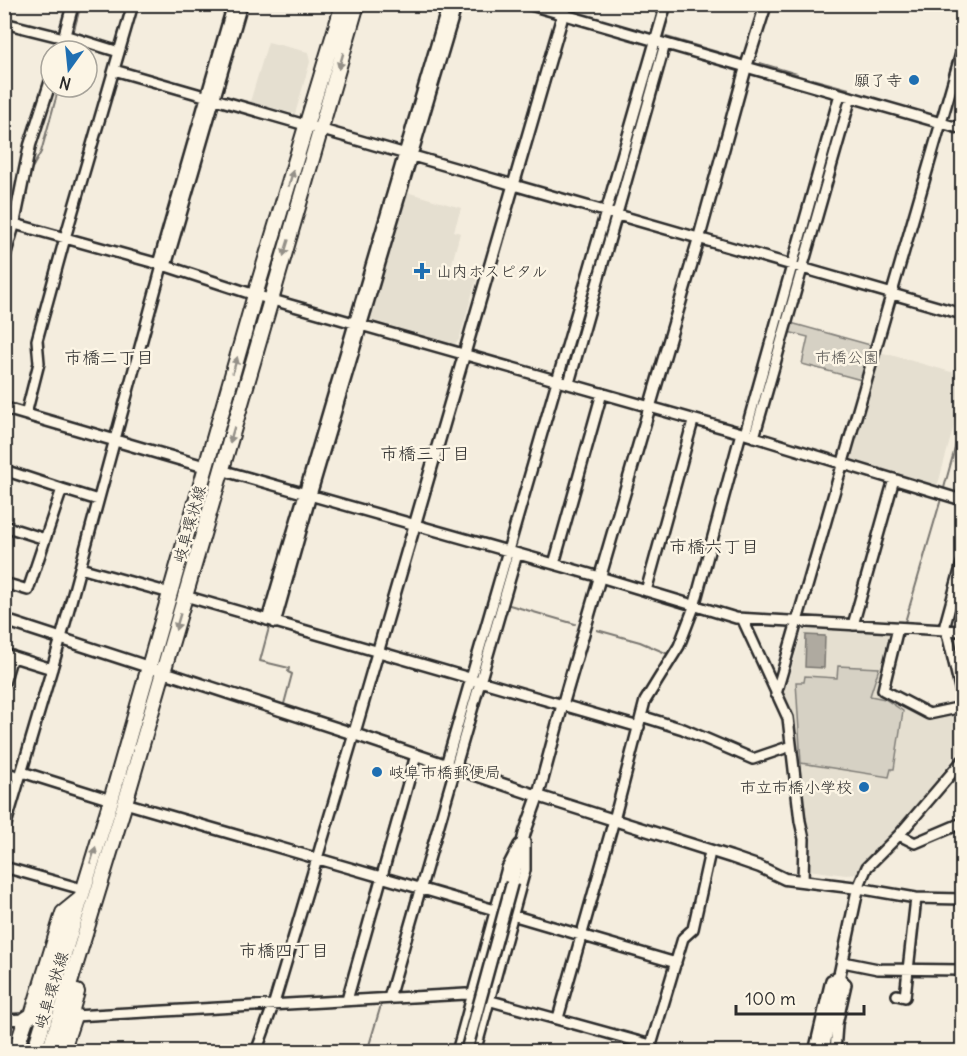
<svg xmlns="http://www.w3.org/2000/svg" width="967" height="1056" font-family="Delius,'Klee One',sans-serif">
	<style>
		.built { fill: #e5dfd0 }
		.green { fill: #d6d1c4; stroke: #807e78; stroke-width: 1.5 }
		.water { fill: #afaaa0; stroke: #7a7771; stroke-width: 1.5 }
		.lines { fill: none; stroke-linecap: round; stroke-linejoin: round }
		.stream { stroke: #7a7771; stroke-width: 2 }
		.minor-casing { stroke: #2b2b2b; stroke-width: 14 }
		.tertiary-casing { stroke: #2b2b2b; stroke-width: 15 }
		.primary-casing { stroke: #2b2b2b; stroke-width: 18 }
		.minor { stroke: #fcf5e5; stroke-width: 9 }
		.tertiary { stroke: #fcf5e5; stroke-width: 10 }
		.primary { stroke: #fcf5e5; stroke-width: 14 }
		.tertiary-bridge-casing { stroke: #2b2b2b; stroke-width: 15; stroke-linecap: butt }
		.tertiary-bridge { stroke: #fcf5e5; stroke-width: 10 }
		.oneway { fill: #949088 }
		.poi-dot { fill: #1f6fb2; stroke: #fcf5e5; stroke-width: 2 }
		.labels { text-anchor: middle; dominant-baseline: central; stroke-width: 5; stroke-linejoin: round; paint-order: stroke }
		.poi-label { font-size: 16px; fill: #2b2b2b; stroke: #fcf5e5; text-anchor: end }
		.park-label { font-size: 16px; fill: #565451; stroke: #fcf5e5 }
		.street-label { font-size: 16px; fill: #2b2b2b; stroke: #fcf5e5 }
		.neighbourhood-label { font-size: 18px; fill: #2b2b2b; stroke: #fcf5e5 }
	</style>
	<rect width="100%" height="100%" fill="#f4edde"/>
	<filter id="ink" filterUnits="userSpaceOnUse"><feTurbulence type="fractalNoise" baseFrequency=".0167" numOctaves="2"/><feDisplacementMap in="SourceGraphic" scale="12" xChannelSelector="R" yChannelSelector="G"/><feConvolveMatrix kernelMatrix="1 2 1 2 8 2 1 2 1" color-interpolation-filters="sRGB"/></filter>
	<g filter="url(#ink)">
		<path class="built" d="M 268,42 L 308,52 L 310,62 L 295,114 L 250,102 Z
			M 403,191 L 461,208 L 454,231 L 460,233 L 451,267 L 478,274 L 459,340 L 454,344 L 367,319 Z
			M 880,352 L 962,375 L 962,396 L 938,484 L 935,486 L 849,460 Z
			M 804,628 L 893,633 L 875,693 L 891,696 L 928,717 L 962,711 L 962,748 L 878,852 L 862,865 L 855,874 L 846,875 L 808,870 L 782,699 Z"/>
		<path class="green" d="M 791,323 L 874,346 L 865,381 L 802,364 L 808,337 L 788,332 Z
			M 838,666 L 879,668 L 870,696 L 885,699 L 903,711 L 894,769 L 891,769 L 889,777 L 801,763 L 796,682 L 804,682 L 805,676 L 837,678 Z"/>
		<path class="water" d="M 806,635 L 825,636 L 824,668 L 805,667 Z"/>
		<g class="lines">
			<path class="stream" d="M 672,4 L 663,36 L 738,58
				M 73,34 L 81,4
				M 68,51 L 72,39
				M 760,63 L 797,74
				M 812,79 L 849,89 L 848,92
				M 613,205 L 659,50
				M 22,212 L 31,170 L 41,152 L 59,87
				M 800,259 L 816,204
				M 783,319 L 796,274
				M 564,373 L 609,219
				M 944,488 L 962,423
				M 514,546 L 559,392
				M 506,604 L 575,624
				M 905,622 L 941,499
				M 270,624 L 260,661 L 289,668 L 288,672 L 292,674 L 284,704
				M 597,630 L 640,642 L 668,654
				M 478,673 L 510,559
				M 453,758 L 473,687
				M 440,801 L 448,775
				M 418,878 L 438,810
				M 405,923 L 413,893
				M 385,992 L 403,929
				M 367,1052 L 381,1005"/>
			<g class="minor-casing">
				<path id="minor" d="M 527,4 L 962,129
					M 4,23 L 64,38
					M 64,35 L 119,52
					M 114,70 L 962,314
					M 4,221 L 166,266 L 255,295 L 745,434 L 962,500
					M 158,264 L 233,4
					M 166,266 L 242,4
					M 569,383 L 665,44
					M 26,414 L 39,363 L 37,340 L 65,238 L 133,4
					M 745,434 L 840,94
					M 754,437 L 851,97
					M 4,470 L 62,489 L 28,590 L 4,583
					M 221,470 L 600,577 L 736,618 L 962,631
					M 62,489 L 98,500
					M 4,526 L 45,539
					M 962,563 L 945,625 L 962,696
					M 554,564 L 602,393
					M 80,568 L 170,593
					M 646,591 L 693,421
					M 185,596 L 639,727
					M 267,620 L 448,4
					M 743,620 L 788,718 L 800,821 L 804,839 L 803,881
					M 275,623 L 311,495 L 457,4
					M 853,625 L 894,479
					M 898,628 L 883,690 L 929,714 L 962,707
					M 4,654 L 52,669
					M 4,683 L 12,656
					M 776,694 L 962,50
					M 641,716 L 683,729 L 753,759 L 791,746
					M 962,761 L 899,835 L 867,867 L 858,888 L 916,898 L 962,899
					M 446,765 L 666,4
					M 4,772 L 20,777
					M 22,772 L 111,800
					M 125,803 L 495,910
					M 4,831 L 61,638 L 162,266
					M 899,835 L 915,843 L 962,823
					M 4,867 L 82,889
					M 512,915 L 676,963
					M 843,962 L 878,969 L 962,970
					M 897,995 L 905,997 L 916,898
					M 389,998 L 517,554
					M 347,1000 L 416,755
					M 74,1016 L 466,994 L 651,1045
					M 558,1018 L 614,820 L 645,701 L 679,646 L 694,607 L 741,433
					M 4,1020 L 26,1019
					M 256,1052 L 274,1003 L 354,734
					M 457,1052 L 507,868 L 519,845
					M 475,1052 L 525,870 L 525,842
					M 649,1052 L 683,938 L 693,929 L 710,852
					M 814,1052 L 831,980 L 839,977 L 846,984 L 837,1024 L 835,1052"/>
			</g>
			<g class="tertiary-casing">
				<path id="tertiary" d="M 60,51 L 73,4
					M 4,258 L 14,224 L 30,145 L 51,80
					M 4,408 L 206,467
					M 4,620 L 354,734 L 538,796 L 731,857 L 760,867 L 785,879 L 858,888 L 823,1052
					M 354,734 L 566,4
					M 512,883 L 525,832 L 538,796 L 562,707 L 699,238 L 746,67 L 766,4"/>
			</g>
			<g class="primary-casing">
				<path id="primary" d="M 15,1052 L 26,1019 L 32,1015 L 63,913 L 79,900
					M 34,1052 L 111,800 L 255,295 L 343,4
					M 49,1052 L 125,803 L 357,4
					M 62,1052 L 74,1016 L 72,1009 L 77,992"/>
			</g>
			<use href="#minor" class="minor"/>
			<use href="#tertiary" class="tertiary"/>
			<use href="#primary" class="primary"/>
			<g class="tertiary-bridge-casing">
				<path id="tertiary-bridge" d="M 466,1052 L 512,883"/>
			</g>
			<use href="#tertiary-bridge" class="tertiary-bridge"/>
		</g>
		<defs><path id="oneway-solid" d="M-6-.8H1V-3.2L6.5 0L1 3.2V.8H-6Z" transform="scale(1.5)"/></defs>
		<g class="oneway">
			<use href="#oneway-solid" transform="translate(341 61) rotate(106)"/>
			<use href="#oneway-solid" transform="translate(291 178) rotate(-73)"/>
			<use href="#oneway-solid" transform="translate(286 248) rotate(107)"/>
			<use href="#oneway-solid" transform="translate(235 365) rotate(-74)"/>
			<use href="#oneway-solid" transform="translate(232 435) rotate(106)"/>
			<use href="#oneway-solid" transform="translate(178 622) rotate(106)"/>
			<use href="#oneway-solid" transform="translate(93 855) rotate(-72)"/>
		</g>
	</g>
	<g class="poi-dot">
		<circle cx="914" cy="80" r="6"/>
		<path d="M419 262h6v6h6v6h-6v6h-6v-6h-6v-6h6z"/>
		<circle cx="377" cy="772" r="6"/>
		<circle cx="864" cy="787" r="6"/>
	</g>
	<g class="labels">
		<g class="poi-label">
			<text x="902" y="80">願了寺</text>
			<text x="436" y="271" text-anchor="start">山内ホスピタル</text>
			<text x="389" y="772" text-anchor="start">岐阜市橋郵便局</text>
			<text x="852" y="787">市立市橋小学校</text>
		</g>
		<g class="park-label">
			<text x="847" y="357">市橋公園</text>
		</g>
		<g class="street-label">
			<text transform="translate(189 524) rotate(-74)">岐阜環状線</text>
			<text transform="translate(51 990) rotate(-73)">岐阜環状線</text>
		</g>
		<g class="neighbourhood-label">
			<text x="109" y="357">市橋二丁目</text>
			<text x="425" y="453">市橋三丁目</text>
			<text x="714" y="546">市橋六丁目</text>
			<text x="284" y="950">市橋四丁目</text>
		</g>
	</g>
	<rect width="967" height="1056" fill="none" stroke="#fcf5e5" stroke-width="24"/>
	<rect x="12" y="12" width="943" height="1032" fill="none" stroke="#2b2b2b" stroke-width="2" filter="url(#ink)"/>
	<g transform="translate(69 69) rotate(195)"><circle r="28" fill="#fcf5e5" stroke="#a8a49b" stroke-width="1.5"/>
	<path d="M0-4.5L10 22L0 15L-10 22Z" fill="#1f6fb2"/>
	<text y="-9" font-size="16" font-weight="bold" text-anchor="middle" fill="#2b2b2b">N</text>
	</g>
	<path d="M736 1005v9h128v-9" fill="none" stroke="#2b2b2b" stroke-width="3"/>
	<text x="745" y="1005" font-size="18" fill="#2b2b2b" stroke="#fcf5e5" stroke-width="4.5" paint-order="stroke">100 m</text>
</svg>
